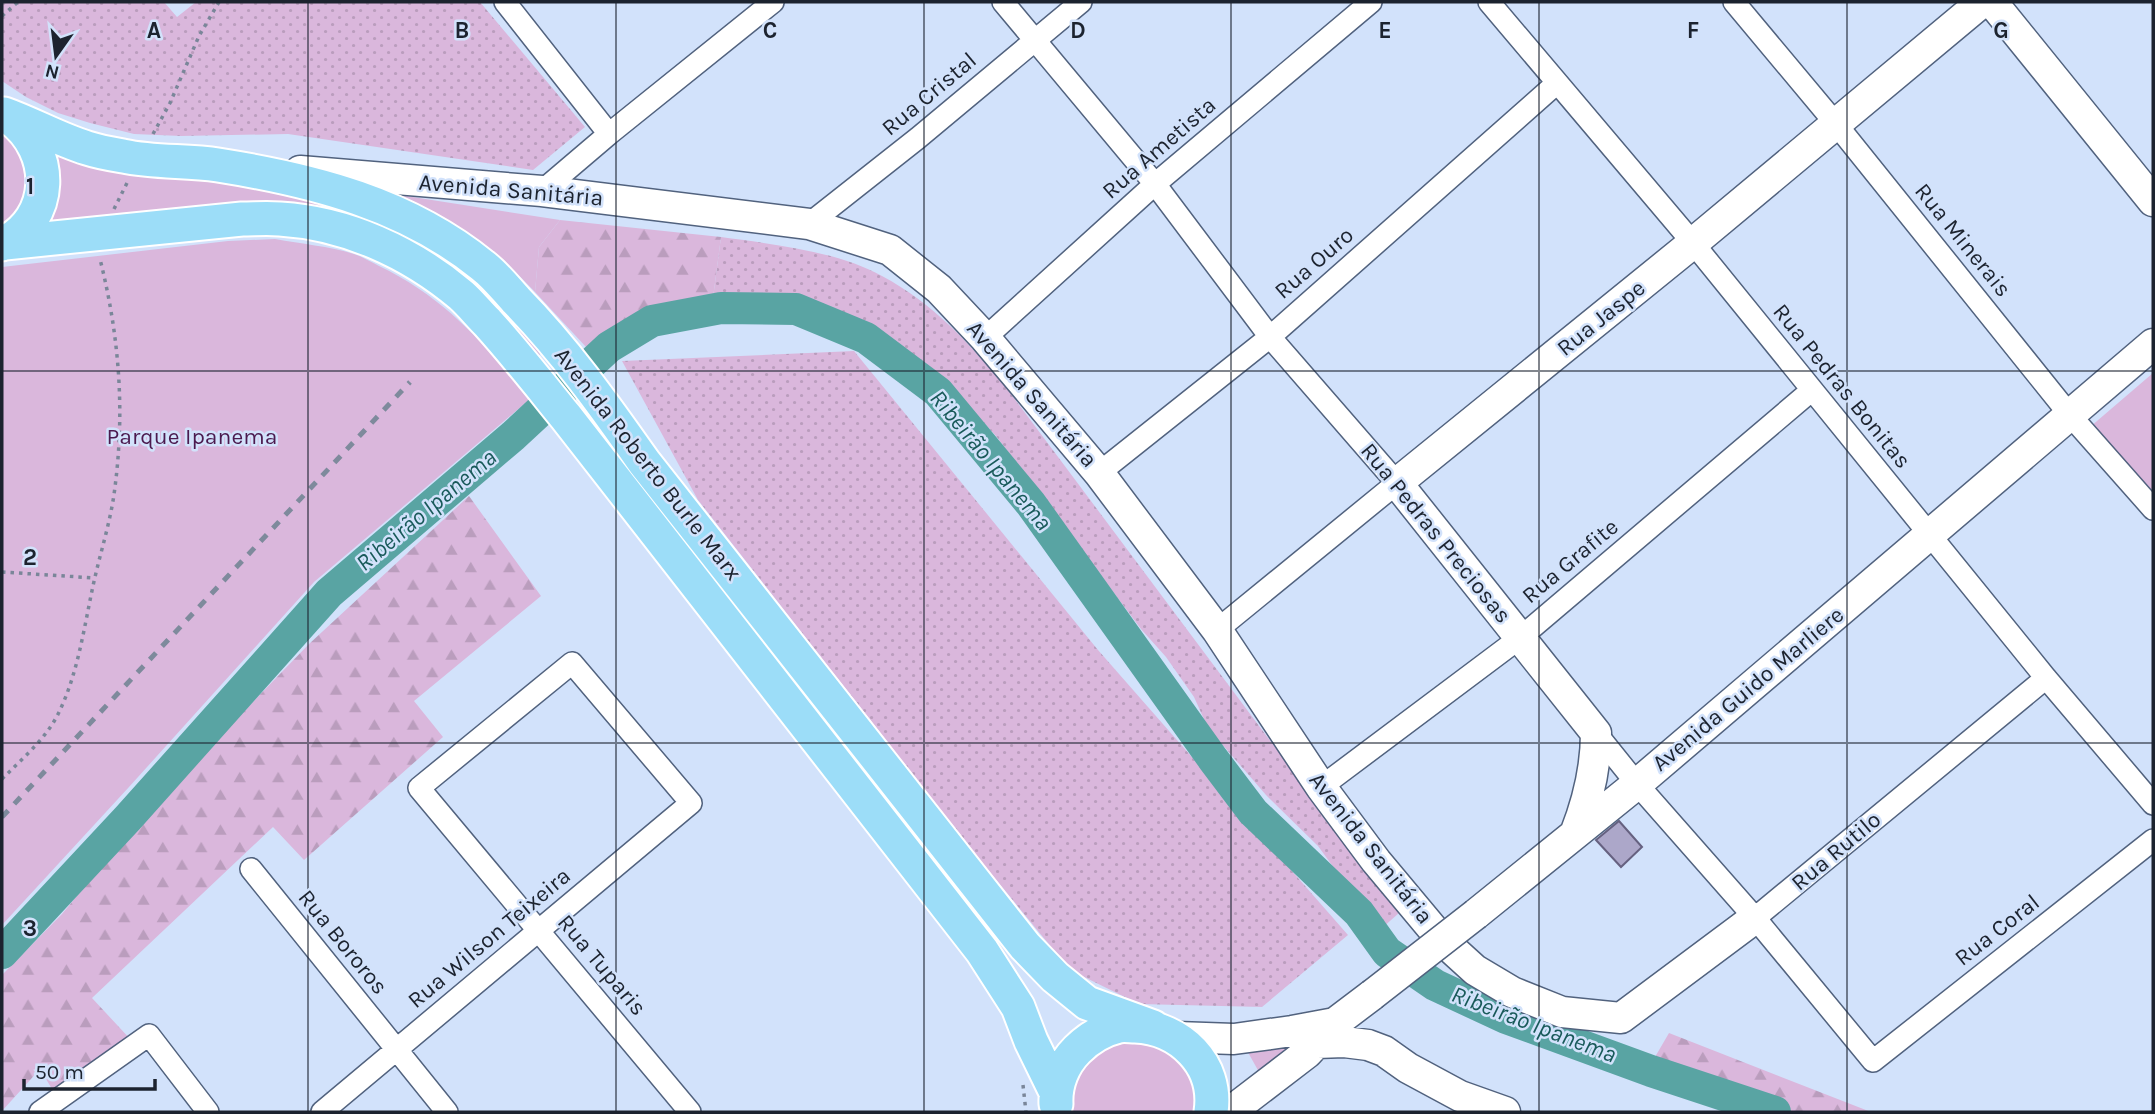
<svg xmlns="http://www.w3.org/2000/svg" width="2155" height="1114" font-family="Karla,sans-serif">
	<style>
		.grass { fill: url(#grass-dots) }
		.forest { fill: url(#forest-firs) }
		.green { fill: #dab7dc }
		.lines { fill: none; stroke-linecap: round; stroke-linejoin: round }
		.river { stroke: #59a4a3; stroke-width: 32 }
		.building { fill: #aca7c9; stroke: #666180; stroke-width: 2 }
		.street-casing { stroke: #51627e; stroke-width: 24 }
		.secondary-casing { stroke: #51627e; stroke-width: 33 }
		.primary-casing { stroke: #fff; stroke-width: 37 }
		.path { stroke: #7a8699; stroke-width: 3.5; stroke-dasharray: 3.5 5; stroke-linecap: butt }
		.street { stroke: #fff; stroke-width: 21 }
		.secondary { stroke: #fff; stroke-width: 30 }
		.primary { stroke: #9cddf8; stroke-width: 33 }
		.rail { stroke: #7e8a9c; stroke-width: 5; stroke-dasharray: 9 9; stroke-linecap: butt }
		.secondary-bridge-casing { stroke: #51627e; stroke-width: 33; stroke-linecap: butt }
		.secondary-bridge { stroke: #fff; stroke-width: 30 }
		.grid { fill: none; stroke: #1c232f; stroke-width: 2; stroke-opacity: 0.55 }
		.labels { text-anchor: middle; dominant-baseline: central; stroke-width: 5; stroke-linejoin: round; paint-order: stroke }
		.street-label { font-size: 23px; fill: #1c232f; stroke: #d2e2fb }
		.park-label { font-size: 23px; fill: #4b1a4f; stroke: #d2e2fb }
		.water-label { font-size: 24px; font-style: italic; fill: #195a5a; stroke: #d2e2fb }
		.grid-label { font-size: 23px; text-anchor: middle; font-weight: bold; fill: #1c232f; stroke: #d2e2fb; stroke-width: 5; stroke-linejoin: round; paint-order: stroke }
	</style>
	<defs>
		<pattern id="grass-dots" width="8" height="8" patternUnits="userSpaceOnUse" patternTransform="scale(1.75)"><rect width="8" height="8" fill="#dab7dc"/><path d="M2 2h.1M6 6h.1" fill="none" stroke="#ba9dbd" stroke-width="1.8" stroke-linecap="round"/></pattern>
		<pattern id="forest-firs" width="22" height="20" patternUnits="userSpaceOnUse" patternTransform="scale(1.75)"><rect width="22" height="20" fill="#dab7dc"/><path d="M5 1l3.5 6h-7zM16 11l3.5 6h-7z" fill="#ba9dbd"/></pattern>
	</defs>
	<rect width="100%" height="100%" fill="#d2e2fb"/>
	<path class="grass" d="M 2,2 L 164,2 L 177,17 L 196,2 L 480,2 L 585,127 L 533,170 L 288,134 L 181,136 L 134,134 L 90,123 L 58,113 L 26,97 L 2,81 Z
		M 721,237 C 772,244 837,251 882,276 C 934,304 968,342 1005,386 L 1399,913 L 1382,928 L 1345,883 L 1318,846 L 1266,795 L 1208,728 L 1194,697 L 1166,657 L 1141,629 L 996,436 L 965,402 L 918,365 L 873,332 L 825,307 L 789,296 L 751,293 L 713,298 Z
		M 854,351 L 1098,650 L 1348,935 L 1262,1007 L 1139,1004 L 1070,970 L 979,859 L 698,500 L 622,361 Z"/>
	<path class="forest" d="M 560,220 L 721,237 L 713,298 L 638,313 L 586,347 L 535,292 L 539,247 Z
		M 469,496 L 541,596 L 414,701 L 443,737 L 304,860 L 273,827 L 92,998 L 132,1041 L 61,1104 L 40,1069 L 2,1111 L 2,975 L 62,914 L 146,812 L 309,644 Z
		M 1669,1033 L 1871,1112 L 1787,1112 L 1655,1057 Z"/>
	<path class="green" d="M 2,123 L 28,154 L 27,196 L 17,214 L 2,227 Z
		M 39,141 L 248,181 L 381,219 L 477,276 L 547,349 L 538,356 L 378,230 L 25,231 Z
		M 368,190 L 560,220 L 539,247 L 535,292 L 504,260 L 465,232 Z
		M 275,239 C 301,244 329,246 354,254 C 363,257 371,262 379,266 C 444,297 486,344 529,400 L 314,582 L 129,787 L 2,925 L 2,267 L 228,241 Z
		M 2153,373 L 2153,494 L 2090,427 Z
		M 1321,1033 L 1264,1081 L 1245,1047 Z
		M 1128,1041 L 1147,1042 L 1165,1048 L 1193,1073 L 1202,1112 L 1069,1112 C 1073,1070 1085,1052 1128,1041 Z"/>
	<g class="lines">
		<path class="river" d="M 2,953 L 128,818 L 329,593 L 513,436 L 609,347 L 652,321 L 721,308 L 796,309 L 866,338 L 938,392 L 1031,504 L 1213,759 L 1253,812 L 1359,913 L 1387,952 L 1435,985 L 1506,1018 L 1651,1071 L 1775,1112"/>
	</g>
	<path class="building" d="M 1619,821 L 1642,847 L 1621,867 L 1596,840 Z"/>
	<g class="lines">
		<g class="street-casing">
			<path id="street" d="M 505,2 L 609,134
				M 1003,2 L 1155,184 L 1270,337 L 1397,483 L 1217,630
				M 1489,2 L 1693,243 L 2046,678 L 2153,804
				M 1734,2 L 1836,124 L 2069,414 L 2153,509
				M 542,191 L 609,134 L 773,2
				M 809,224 L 918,138 L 1081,2
				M 985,338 L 1155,184 L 1371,2
				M 1099,473 L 1270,337 L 1557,83
				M 1596,733 L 1637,784 L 1755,918 L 1873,1061 L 2153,840
				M 1321,787 L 1521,637 L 1812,390
				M 251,869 L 447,1112
				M 1755,918 L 2046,678
				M 40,1112 L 149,1035 L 208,1112
				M 322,1112 C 445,1009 568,906 691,803 L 572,663 L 419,788 L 690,1112"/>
		</g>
		<g class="secondary-casing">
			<path id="secondary" d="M 1992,2 L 2153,201
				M 300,171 L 542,191 L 809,224 L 890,250 L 939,289 L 985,338 L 1099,473 L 1217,630 L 1321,787 L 1376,861 L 1442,940 L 1475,970 L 1512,992 L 1562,1012 L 1621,1018 L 1755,918
				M 1575,834 C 1588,801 1596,769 1596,733 L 1397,483 L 1693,243 L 1982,2
				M 1476,914 L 1637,784 L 2153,344
				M 1177,1037 L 1234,1039 L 1292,1031 L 1335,1023
				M 1317,1043 L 1344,1042 L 1368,1045 L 1384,1051 L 1408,1068 L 1460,1096 L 1505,1112
				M 1230,1112 L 1307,1053 L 1335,1023 L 1372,995"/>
		</g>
		<g class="primary-casing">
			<path id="primary" d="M 4,114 C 32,124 58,139 87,148 C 99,152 111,154 123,156 C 155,163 187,160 218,165 C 313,180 407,204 483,266 C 495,275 505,288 516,300 C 564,349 604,405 644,462 L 1025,946 L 1055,977 L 1087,1003 L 1153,1027
				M 5,243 L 242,219 C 254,219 267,218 280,219 C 346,223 410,252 461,295 C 470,303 478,313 487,322 C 515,353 540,385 566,417 L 982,951 L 1018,1007 L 1031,1041 L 1055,1090
				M 2,244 C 55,219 55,151 10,118
				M 1056,1104 C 1055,1084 1063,1064 1077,1050 C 1089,1038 1102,1030 1119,1026 C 1124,1025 1130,1026 1135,1026 C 1180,1028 1218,1064 1211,1112"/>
		</g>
		<path class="path" d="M 2,16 L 18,2
			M 153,134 L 170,103 L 199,36 L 219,2
			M 114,209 L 128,181
			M 2,572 L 95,578
			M 2,779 C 23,758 48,737 60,710 C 78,672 84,628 93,586 C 100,553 111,521 115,487 C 125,409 119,335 100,259
			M 1023,1085 L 1026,1112"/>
		<use href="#street" class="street"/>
		<use href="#secondary" class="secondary"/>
		<use href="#primary" class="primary"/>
		<path class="rail" d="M 2,817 L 410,382"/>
		<g class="secondary-bridge-casing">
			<path id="secondary-bridge" d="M 1372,995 L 1476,914"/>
		</g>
		<use href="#secondary-bridge" class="secondary-bridge"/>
	</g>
	<path class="grid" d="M 308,2 L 308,1112M 616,2 L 616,1112M 924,2 L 924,1112M 1231,2 L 1231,1112M 1539,2 L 1539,1112M 1847,2 L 1847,1112M 2,371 L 2153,371M 2,743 L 2153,743"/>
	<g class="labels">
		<g class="street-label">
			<text transform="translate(929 94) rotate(-40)">Rua Cristal</text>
			<text transform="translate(1159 148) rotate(-41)">Rua Ametista</text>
			<text transform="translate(511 190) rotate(5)">Avenida Sanitária</text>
			<text transform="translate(1963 240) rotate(51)">Rua Minerais</text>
			<text transform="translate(1314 263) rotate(-41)">Rua Ouro</text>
			<text transform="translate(1601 318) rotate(-39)">Rua Jaspe</text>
			<text transform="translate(1842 386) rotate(51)">Rua Pedras Bonitas</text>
			<text transform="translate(1032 394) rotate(49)">Avenida Sanitária</text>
			<text transform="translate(648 464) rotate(52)">Avenida Roberto Burle Marx</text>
			<text transform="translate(1436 533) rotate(51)">Rua Pedras Preciosas</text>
			<text transform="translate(1570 561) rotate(-40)">Rua Grafite</text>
			<text transform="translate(1748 689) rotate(-40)">Avenida Guido Marliere</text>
			<text transform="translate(1371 848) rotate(52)">Avenida Sanitária</text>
			<text transform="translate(1836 851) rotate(-40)">Rua Rutilo</text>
			<text transform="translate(1997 930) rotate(-38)">Rua Coral</text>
			<text transform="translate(489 938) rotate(-40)">Rua Wilson Teixeira</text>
			<text transform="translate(343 942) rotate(51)">Rua Bororos</text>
			<text transform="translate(602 965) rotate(50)">Rua Tuparis</text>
		</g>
		<g class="park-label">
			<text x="192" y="436">Parque Ipanema</text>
		</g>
		<g class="water-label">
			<text transform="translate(991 460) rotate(50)">Ribeirão Ipanema</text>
			<text transform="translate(426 510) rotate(-40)">Ribeirão Ipanema</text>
			<text transform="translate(1534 1024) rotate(21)">Ribeirão Ipanema</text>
		</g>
	</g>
	<g class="grid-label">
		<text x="154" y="38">A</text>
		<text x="462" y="38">B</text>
		<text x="770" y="38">C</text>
		<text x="1078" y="38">D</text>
		<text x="1385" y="38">E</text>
		<text x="1693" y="38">F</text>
		<text x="2001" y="38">G</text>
		<text x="30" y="194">1</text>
		<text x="30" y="565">2</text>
		<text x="30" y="936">3</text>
	</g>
	<rect width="2155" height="1114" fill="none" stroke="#1c232f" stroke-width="7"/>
	<g transform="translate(56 56) rotate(194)" stroke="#d2e2fb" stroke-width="5" paint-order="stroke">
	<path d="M0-5L12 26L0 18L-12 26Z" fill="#1c232f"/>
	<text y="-10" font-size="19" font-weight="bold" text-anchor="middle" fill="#1c232f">N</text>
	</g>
	<path d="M24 1079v10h131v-10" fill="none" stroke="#1c232f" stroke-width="3.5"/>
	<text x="35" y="1079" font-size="21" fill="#1c232f" stroke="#d2e2fb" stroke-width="5" paint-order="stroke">50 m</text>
</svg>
